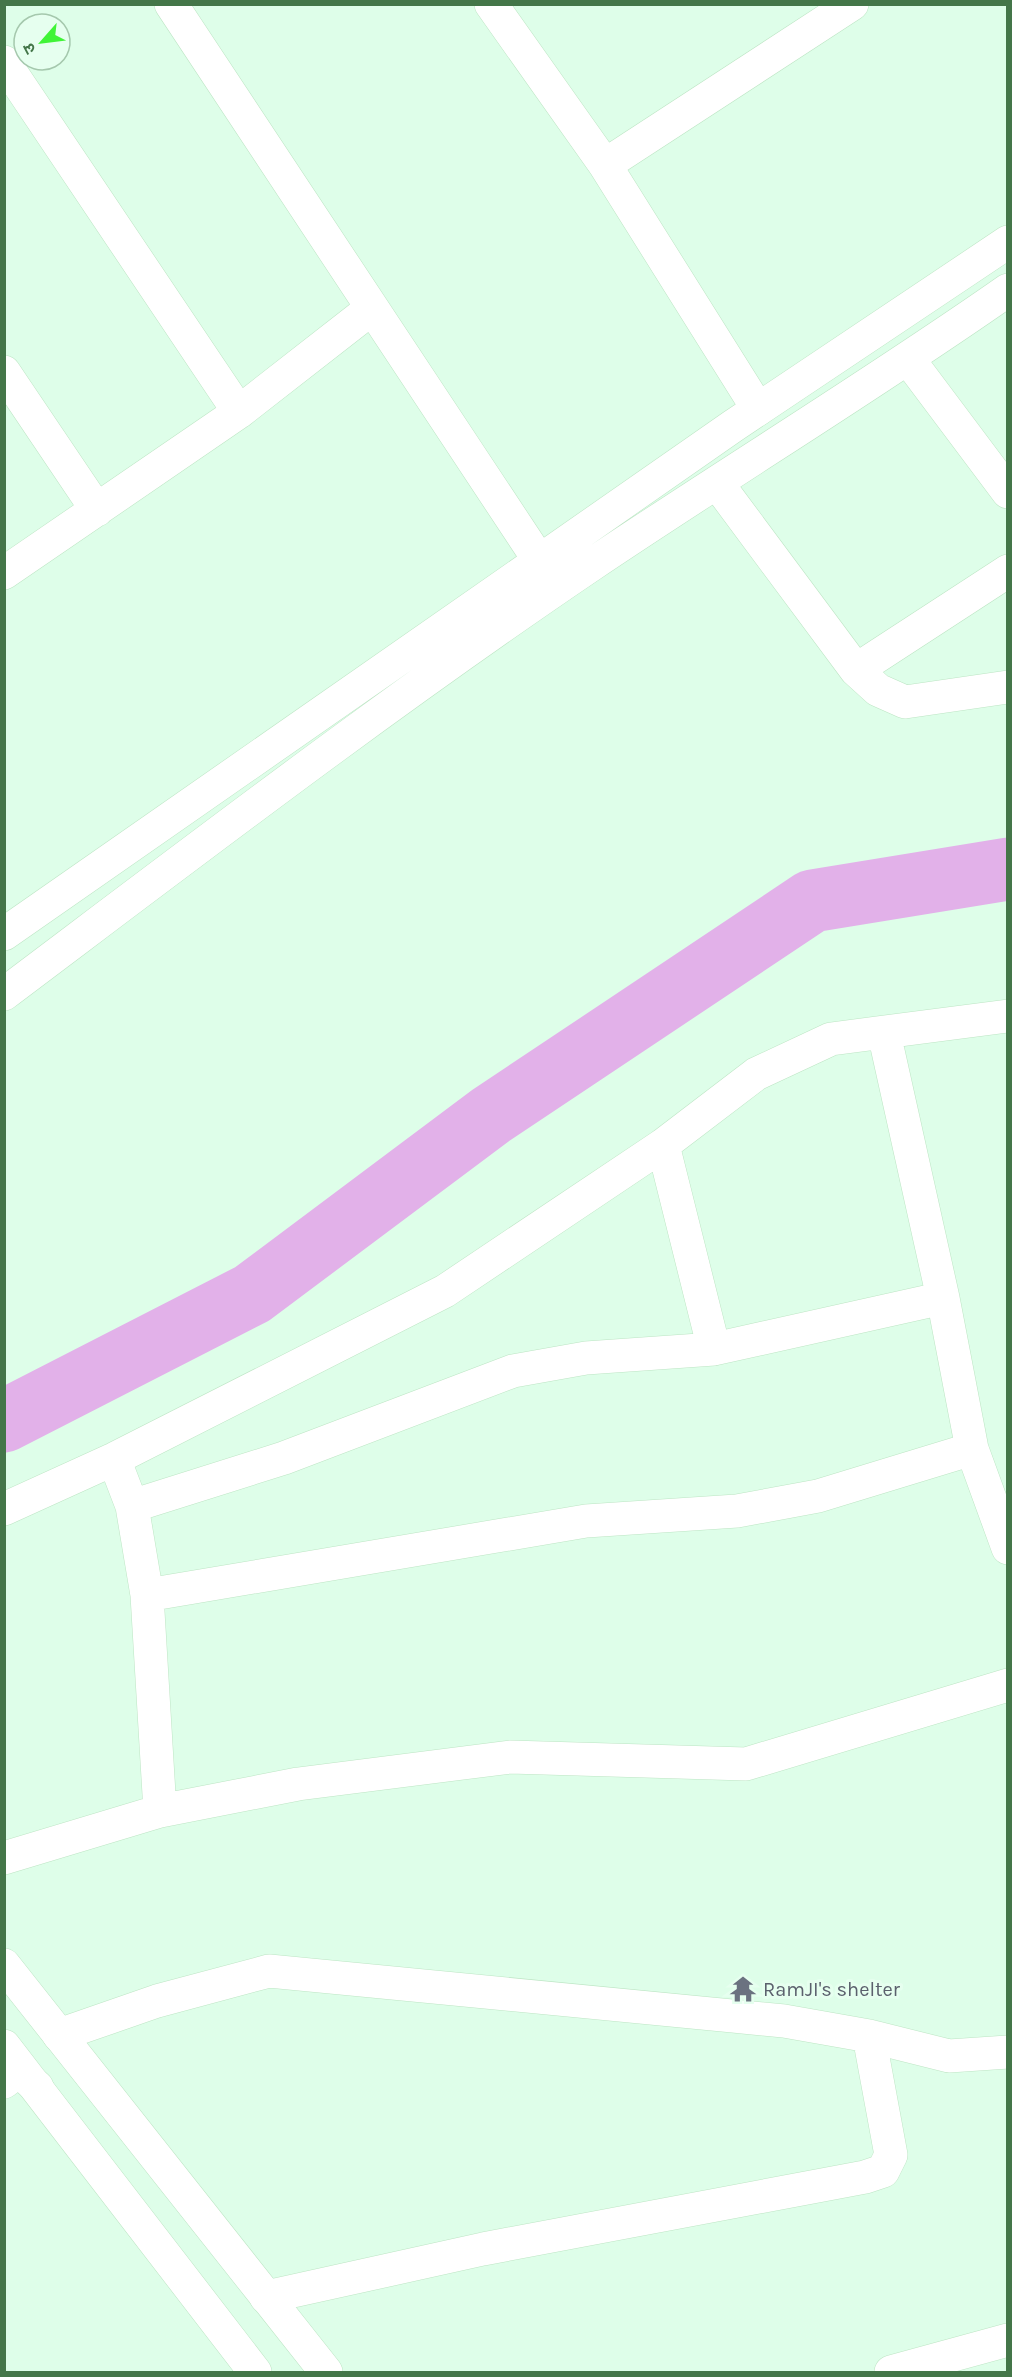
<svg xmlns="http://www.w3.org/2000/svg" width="1012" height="2377" font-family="Karla,'Noto Sans Devanagari',sans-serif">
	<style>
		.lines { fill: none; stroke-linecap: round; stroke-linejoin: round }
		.river { stroke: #e2b1e9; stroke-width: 63 }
		.minor-casing { stroke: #bde5c4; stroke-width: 34 }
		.tertiary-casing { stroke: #bde5c4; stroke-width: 34 }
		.minor { stroke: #fff; stroke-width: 33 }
		.tertiary { stroke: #fff; stroke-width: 33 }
		.labels { text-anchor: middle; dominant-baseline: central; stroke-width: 6; stroke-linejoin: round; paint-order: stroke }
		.worship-label { font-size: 20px; fill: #5b616d; stroke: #e6ffef; text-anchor: start }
	</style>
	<rect width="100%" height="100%" fill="#defee9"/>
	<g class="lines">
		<path class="river" d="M 4,1421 L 252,1294 L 490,1116 L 812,901 L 1008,869"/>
		<g class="minor-casing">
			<path id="minor" d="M 171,4 L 539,560
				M 491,4 L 605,165 L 758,409
				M 4,62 L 239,412
				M 605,165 L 852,4
				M 909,360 L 1008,492
				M 4,372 L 97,510
				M 717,483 L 856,670 L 878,690 L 905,702 L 1008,687
				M 4,573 L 239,412 L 371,309
				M 856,670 L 1008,571
				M 884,1033 L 943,1298 L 972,1449 L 1008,1548
				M 663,1145 L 714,1349
				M 114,1459 L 132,1506 L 147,1595 L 160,1811
				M 132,1506 L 284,1458 L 513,1371 L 586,1358 L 714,1349 L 943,1298
				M 4,1509 L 114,1459 L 445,1291 L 663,1145 L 756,1074 L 831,1039 L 1008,1016
				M 147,1595 L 586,1521 L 737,1511 L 818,1496 L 972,1449
				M 4,1858 L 160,1811 L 298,1784 L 510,1757 L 746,1764 L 1008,1685
				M 59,2035 L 157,2001 L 269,1971 L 784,2021 L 869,2036 L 949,2056 L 1008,2052
				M 4,2082 L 18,2071 L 37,2087
				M 266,2297 L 483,2249 L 865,2177 L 883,2171 L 891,2155 L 869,2036
				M 891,2372 L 1008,2340"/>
		</g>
		<g class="tertiary-casing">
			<path id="tertiary" d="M 4,934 L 733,426 L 1008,242
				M 4,994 C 198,848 390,701 591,565 C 729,472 871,386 1008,290
				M 4,1965 L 326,2372
				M 4,2046 L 255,2372"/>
		</g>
		<use href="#minor" class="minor"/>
		<use href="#tertiary" class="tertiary"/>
	</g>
	<defs>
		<g id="temple-bare" transform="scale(2.07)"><path d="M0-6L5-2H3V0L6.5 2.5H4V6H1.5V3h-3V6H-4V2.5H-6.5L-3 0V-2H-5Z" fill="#6b7280" stroke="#e6ffef" stroke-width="2.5" paint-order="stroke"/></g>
	</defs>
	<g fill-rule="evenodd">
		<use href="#temple-bare" x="743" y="1989"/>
	</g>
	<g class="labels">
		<g class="worship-label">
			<text x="763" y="1989">RamJI's shelter</text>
		</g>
	</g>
	<rect width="1012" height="2377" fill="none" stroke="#447649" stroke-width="12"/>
	<g transform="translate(42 42) rotate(242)"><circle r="28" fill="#e6ffef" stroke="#a5c8ad" stroke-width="1.5"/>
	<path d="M0-4.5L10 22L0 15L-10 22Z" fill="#40f437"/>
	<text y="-9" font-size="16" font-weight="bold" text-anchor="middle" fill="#447649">उ</text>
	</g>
</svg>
